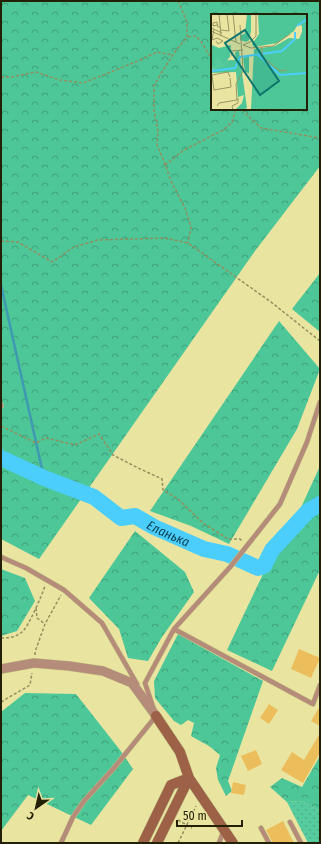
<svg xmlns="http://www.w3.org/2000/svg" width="321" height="844" font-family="'Fira Sans Condensed',sans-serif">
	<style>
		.grass { fill: url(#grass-dots) }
		.forest { fill: url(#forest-crowns); fill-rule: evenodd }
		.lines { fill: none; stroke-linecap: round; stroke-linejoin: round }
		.stream { stroke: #3f9ab1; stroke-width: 2.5 }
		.river { stroke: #4bcefb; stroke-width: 16 }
		.building { fill: #ecbe5b }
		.lane-casing { stroke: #c5c285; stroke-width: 5.5 }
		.street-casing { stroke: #c5c285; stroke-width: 10 }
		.secondary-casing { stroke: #c5c285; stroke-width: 11 }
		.path { stroke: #938f5d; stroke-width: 1.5; stroke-dasharray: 3 2; stroke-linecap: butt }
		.lane { stroke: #b58b79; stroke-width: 4.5 }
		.street { stroke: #b58b79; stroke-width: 9 }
		.secondary { stroke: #9d6147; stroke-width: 10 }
		.labels { text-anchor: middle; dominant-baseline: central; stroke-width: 3; stroke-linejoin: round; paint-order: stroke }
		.water-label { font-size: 13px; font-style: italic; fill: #094355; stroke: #e9e5a1 }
		.inset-river { fill: none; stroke: #4bcefb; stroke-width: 2 }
		.inset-road { fill: none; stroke: #9a9663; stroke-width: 1 }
		.view { fill: #0f766e; fill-opacity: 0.15; stroke: #0f766e; stroke-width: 2 }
		.inset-edge { fill: none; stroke: #232005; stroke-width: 2 }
	</style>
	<defs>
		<pattern id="grass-dots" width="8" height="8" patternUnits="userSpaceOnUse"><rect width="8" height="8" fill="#56cc9e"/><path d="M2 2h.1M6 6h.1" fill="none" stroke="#4baf87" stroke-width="1.8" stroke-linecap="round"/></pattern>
		<pattern id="forest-crowns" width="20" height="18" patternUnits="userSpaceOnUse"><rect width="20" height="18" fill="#4dc698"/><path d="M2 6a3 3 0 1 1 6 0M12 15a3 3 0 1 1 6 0" fill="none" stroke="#40a07a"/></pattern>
	</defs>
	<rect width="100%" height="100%" fill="#e9e5a1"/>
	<path class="grass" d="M 302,801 L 320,811 L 320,843 L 308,843 L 287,802 Z"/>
	<path class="forest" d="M 1,1 L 320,1 L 320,166 L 255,251 L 39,559 L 1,539 ZM 212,15 L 306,15 L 306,109 L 212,109 Z
		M 320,273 L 320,332 L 292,309 Z
		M 279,321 L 320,369 L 297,429 L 229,544 L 191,526 L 150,511 Z
		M 320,466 L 320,570 L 272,671 L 227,650 L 264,572 L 288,536 Z
		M 135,531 L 185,572 L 194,592 L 162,637 L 148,661 L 128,658 L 119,629 L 89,598 Z
		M 1,569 L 25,578 L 35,601 L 17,631 L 1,636 Z
		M 178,634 L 263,681 L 228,781 L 232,791 L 226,796 L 218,780 L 216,768 L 220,755 L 209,746 L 191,736 L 194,723 L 188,720 L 181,725 L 174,721 L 155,698 L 154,681 Z
		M 25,693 L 76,694 L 120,750 L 133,769 L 91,825 L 28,795 L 1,831 L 1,712 Z
		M 320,756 L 320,811 L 302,801 L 287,802 L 270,787 L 282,778 L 302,787 Z"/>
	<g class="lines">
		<path class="stream" d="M 1,285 L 44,478"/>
		<path class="river" id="s1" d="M 1,458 L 44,478 L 94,497 L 121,518 L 135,516 L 154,527 L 204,549 L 227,554 L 258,568 L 264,566 L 272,550 L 308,511 L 320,504"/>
	</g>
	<path class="building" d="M 299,649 L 320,658 L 311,678 L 291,669 Z
		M 269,704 L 278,710 L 269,724 L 260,718 Z
		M 320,706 L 320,726 L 311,721 Z
		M 320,733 L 320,753 L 303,783 L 281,770 L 292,752 L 304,760 Z
		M 256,750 L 262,764 L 248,771 L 241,756 Z
		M 233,782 L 246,785 L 244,795 L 231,793 Z
		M 283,821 L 294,843 L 273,843 L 266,830 Z"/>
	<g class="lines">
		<g class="lane-casing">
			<path id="lane" d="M 1,405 L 1,406
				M 1,557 L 26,568 L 64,590 L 102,623 L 137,684
				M 174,629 L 313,704 L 320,685
				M 153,707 L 145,683 L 174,629 L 231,566 L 280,504 L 307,442 L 320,402
				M 290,822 L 301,843
				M 261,828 L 269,843
				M 61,843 L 73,817 L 84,801 L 114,768 L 156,716
				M 219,843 L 224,830"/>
		</g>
		<g class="street-casing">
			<path id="street" d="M 1,669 L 34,663 L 69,666 L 103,671 L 132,683 L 156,716"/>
		</g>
		<g class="secondary-casing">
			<path id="secondary" d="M 156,716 L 180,752 L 189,778 L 233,843
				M 143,843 L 171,785 L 189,778
				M 157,843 L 189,778"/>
		</g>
		<path class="path" d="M 114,1 L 117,1
			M 178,1 L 187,22 L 187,37 L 177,49 L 163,70 L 154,86 L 154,110 L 158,131 L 157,145 L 163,159 L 171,181 L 185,208 L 191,227 L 188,243
			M 188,37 L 196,36 L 202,43 L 212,59
			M 1,77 L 11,77 L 36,72 L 60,80 L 83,83 L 138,61 L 157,52 L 172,55
			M 243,109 L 246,114 L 261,128 L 320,138
			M 165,165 L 184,150 L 223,130 L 232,122 L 236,109
			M 1,241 L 18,242 L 52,262 L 74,247 L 98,240 L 164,238 L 188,243 L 271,302 L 320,341
			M 1,426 L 36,443 L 46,438 L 75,445 L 99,434 L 113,455 L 138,468 L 162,479 L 163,490 L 178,499 L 203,523 L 228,539 L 240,539 L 242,541
			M 36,608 L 37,618 L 45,624
			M 1,638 C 9,638 16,637 22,632 C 28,628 42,595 45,586
			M 35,655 L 35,652 L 45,624 L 61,595
			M 1,702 L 30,685 L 32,673
			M 178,820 L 192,828
			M 178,843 L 196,806"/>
		<use href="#lane" class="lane"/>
		<use href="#street" class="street"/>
		<use href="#secondary" class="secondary"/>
	</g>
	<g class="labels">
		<g class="water-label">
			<text stroke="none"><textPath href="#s1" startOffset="187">Еланька</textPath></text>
		</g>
	</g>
	<g transform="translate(211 14)">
		<rect width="96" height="96" fill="#e9e5a1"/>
		<path d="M 0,34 L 17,38 L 17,54 L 0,55 Z" fill="#56cc9e"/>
		<path d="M 36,0 L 40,0 L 40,17 L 38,26 L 35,28 L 29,26 L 29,21 L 34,20 ZM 47,0 L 96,0 L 96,96 L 40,96 L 43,35 L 64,32 L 78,24 L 88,25 L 91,18 L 91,12 L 87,10 L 83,17 L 66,29 L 43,33 L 41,30 L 48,20 ZM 1,31 L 8,34 L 20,31 L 19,43 L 12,50 L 8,44 L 4,45 L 4,52 L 0,52 ZM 28,37 L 36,94 L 32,96 L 24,96 L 31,89 L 33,81 L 27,83 L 25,58 L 0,59 L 2,55 L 12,53 L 18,46 L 25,46 L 24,38 ZM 38,42 L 38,59 L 34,58 L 32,44 Z" fill="#4dc698"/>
		<path class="inset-river" d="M 86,12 L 96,5M 46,40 L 69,61 L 96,59M 0,57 L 24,54 L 29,43 L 71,37 L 84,25 L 84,18"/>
		<path class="inset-road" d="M 8,0 L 10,22M 22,0 L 25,28M 7,11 L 2,12 L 2,9 L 6,8 L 6,9 L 7,13 L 10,13M 0,14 L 11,19M 3,15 L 1,26 L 6,24 L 12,27 L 7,30 L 5,27M 10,16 L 18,17 L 16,0M 0,17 L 29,30M 32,31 L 40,34 L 62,32 L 79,20M 32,31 L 39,28 L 45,22 L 45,0M 51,33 L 51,43 L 69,57 L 76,56M 21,42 L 20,37 L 32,36M 1,61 L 3,76 L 20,73 L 19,64M 1,61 L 17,58 L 19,63M 6,92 L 8,89 L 26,86 L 25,70 L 32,57 L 29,11M 22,96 L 21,92 L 27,89 L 27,84"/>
		<path class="view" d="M 34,16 L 68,67 L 49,81 L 14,29 Z"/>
		<rect width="96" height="96" class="inset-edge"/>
	</g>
	<rect width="321" height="844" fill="none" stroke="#232005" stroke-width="4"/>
	<g transform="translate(36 808) rotate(214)" stroke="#e9e5a1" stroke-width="3" paint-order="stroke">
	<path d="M0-3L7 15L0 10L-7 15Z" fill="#232005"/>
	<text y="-6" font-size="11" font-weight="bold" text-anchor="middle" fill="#232005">С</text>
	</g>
	<path d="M177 820v6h65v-6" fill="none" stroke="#232005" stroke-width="2"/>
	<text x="183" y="820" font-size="12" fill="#232005" stroke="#e9e5a1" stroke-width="3" paint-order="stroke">50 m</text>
</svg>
